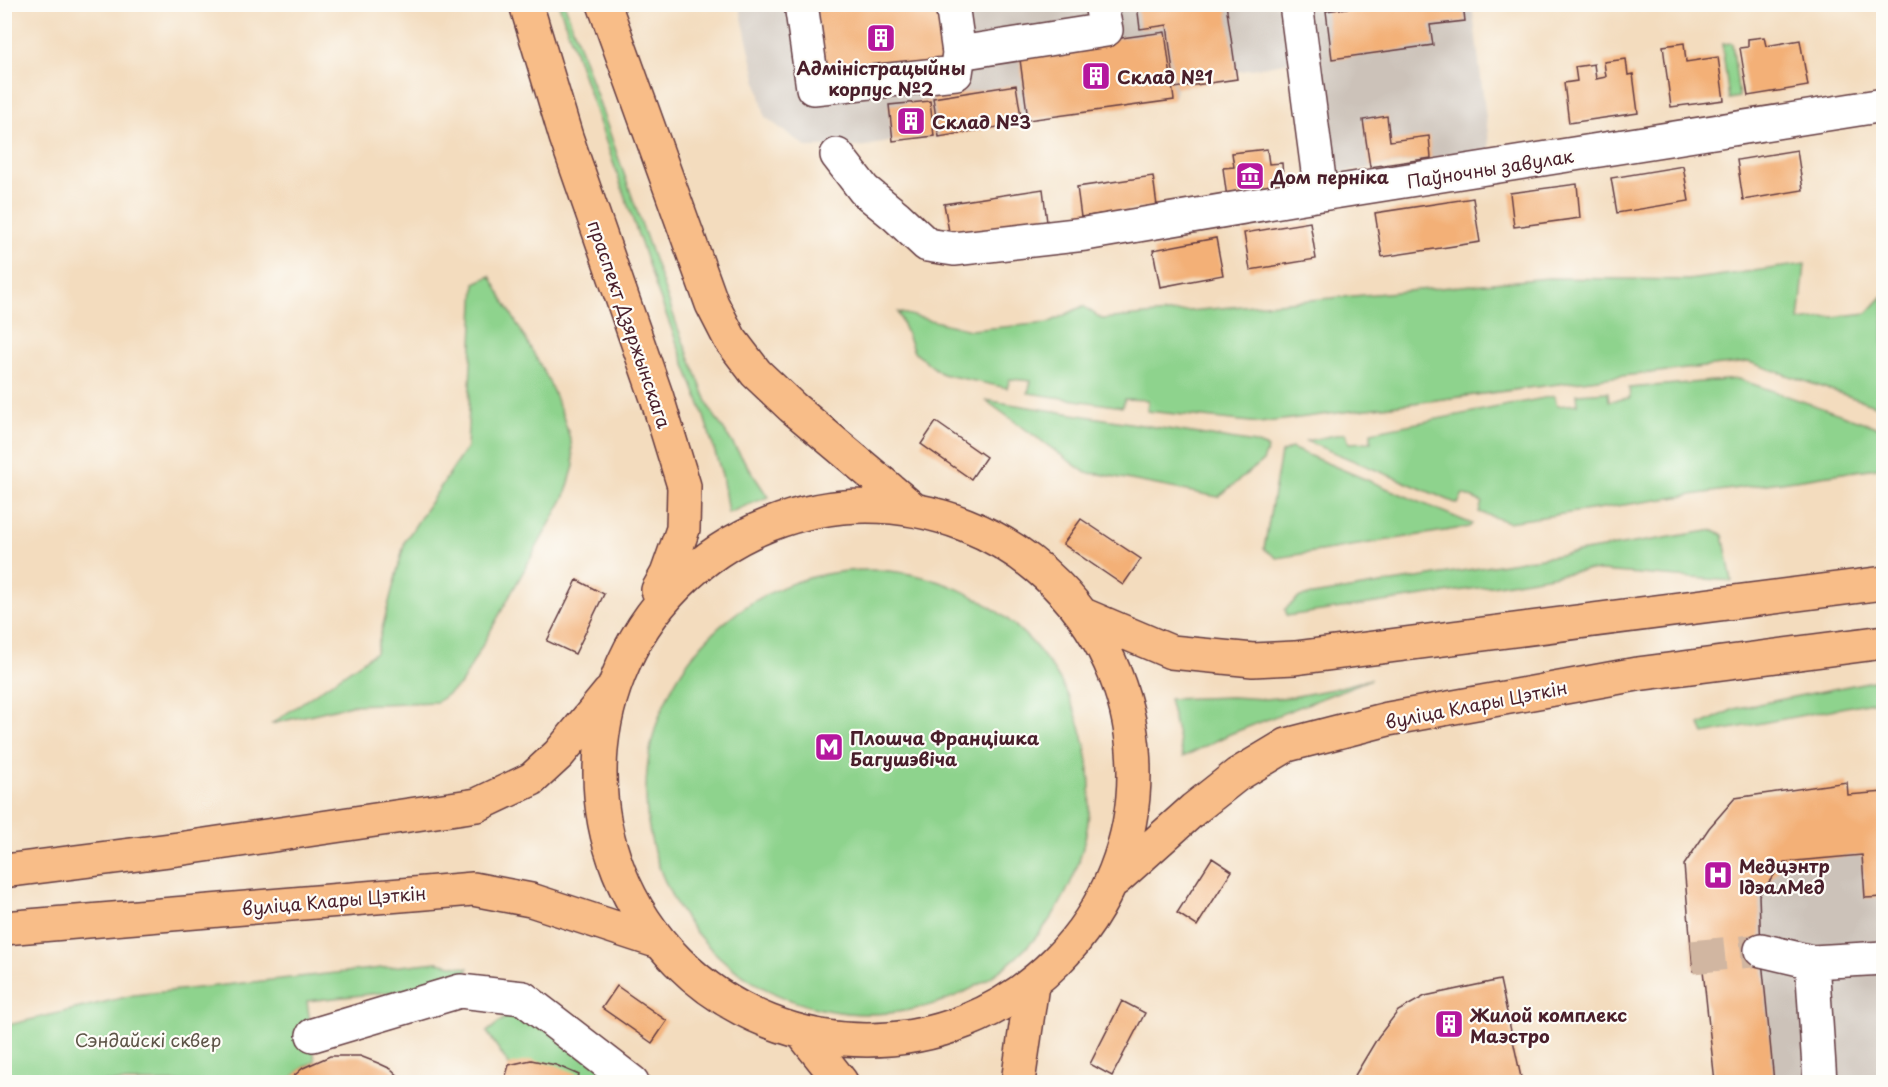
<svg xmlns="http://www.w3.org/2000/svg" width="1888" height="1087" font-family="'Playpen Sans',sans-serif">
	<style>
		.industrial { fill: #ccc2b9 }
		.green { fill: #8ed38d; stroke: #6c795c; stroke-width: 1.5 }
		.building { fill: #f3b077 }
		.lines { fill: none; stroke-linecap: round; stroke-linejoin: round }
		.minor-tunnel { stroke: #d1b6a1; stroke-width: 33; stroke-dasharray: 33 16; stroke-linecap: butt }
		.minor-casing { stroke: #633b41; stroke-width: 36 }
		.major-casing { stroke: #633b41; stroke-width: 36 }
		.minor { stroke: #fff; stroke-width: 33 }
		.major { stroke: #f8bd88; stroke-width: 33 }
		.labels { text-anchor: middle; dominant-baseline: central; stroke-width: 4.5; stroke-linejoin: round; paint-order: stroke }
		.poi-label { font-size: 18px; font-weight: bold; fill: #4a1f2b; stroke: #fdfcf7; text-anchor: start }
		.street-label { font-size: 18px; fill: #4a1f2b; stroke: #fdfcf7 }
		.park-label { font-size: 18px; fill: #5e5548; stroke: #fdfcf7 }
	</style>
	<rect width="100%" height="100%" fill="#fdfcf7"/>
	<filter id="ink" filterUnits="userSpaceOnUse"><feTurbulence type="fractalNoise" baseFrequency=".0167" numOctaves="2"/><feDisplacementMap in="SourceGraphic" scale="12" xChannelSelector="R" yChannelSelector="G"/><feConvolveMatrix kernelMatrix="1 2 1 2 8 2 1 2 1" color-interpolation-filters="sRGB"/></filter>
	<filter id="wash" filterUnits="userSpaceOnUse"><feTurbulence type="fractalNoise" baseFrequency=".008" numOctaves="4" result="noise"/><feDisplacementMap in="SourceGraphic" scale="24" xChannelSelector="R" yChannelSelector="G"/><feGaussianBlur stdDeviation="1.35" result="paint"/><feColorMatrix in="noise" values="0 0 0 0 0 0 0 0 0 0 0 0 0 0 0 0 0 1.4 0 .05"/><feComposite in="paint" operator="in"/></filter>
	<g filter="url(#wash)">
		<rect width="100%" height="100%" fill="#f3dcbe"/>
		<path class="industrial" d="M 739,5 L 1472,5 L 1490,150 L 1307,178 L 1294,61 L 1236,72 L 1237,79 L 1176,88 L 1174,100 L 1028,120 L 1022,123 L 939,137 L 893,141 L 861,147 L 806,147 L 765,117 Z
			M 1847,782 L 1848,795 L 1883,792 L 1883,1082 L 1715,1082 L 1703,970 L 1693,971 L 1684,865 L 1709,828 L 1735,798 Z"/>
		<path class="green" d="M 559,5 L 565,5 L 679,331 L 710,409 L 768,497 L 728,513 L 722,475 L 702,410 L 657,290 Z
			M 1732,43 L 1739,97 L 1729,99 L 1722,44 Z
			M 1805,264 L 1799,321 L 1867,313 L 1883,296 L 1883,408 L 1749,362 L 1613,377 L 1260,423 L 1147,411 L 1148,400 L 1125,399 L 1122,407 L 1028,393 L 1031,381 L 1010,379 L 1007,388 L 942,374 L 914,352 L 898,312 L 970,330 L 1048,323 L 1083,306 L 1102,319 L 1549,278 L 1688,280 Z
			M 490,276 L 548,379 L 563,416 L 571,442 L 574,466 L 565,496 L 461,684 L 437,702 L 351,705 L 271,724 L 376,652 L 405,541 L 467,447 L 475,283 Z
			M 1738,379 L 1883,429 L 1883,467 L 1508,522 L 1479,512 L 1482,502 L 1463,494 L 1458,504 L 1306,441 L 1345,433 L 1349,443 L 1371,442 L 1371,432 L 1554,396 L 1557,406 L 1578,404 L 1577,394 L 1608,392 L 1609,401 L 1630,398 L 1629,388 Z
			M 985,400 L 1255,443 L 1268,448 L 1263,461 L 1218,497 L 1100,474 L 1086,473 Z
			M 1291,448 L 1472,524 L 1469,527 L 1277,558 L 1264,549 L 1281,453 Z
			M 1714,530 L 1723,535 L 1732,581 L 1587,570 L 1492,586 L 1287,616 L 1285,609 L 1300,597 Z
			M646 792a222 222 0 1 1 444 0a222 222 0 1 1-444 0Z
			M 1371,679 L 1230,734 L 1183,757 L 1169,699 L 1232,697 L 1264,699 L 1292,697 L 1333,689 Z
			M 1883,679 L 1883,700 L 1704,734 L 1700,725 L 1734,709 Z
			M 437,962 L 468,968 L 464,984 L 307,1001 L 315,1061 L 303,1068 L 287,1082 L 5,1082 L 4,1026 L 134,995 Z
			M 522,1004 L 621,1082 L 576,1082 L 578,1075 L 509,1065 L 487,1032 Z"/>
		<g id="blocks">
			<path class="building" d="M 816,4 L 888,4 L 888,9 L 940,4 L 947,68 L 824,81 Z
				M 996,4 L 1038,4 L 1038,6 L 997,11 Z
				M 1137,4 L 1226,4 L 1237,79 L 1175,88 L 1167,25 L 1140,29 Z
				M 1354,4 L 1463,4 L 1465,21 L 1430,25 L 1433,45 L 1332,59 L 1326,11 L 1355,7 Z
				M 1165,32 L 1174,100 L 1028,120 L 1019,52 Z
				M 1764,37 L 1766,46 L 1800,40 L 1808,86 L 1748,96 L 1740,48 L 1748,47 L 1748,39 Z
				M 1684,43 L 1686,62 L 1718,57 L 1724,100 L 1671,107 L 1663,46 Z
				M 1626,59 L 1628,75 L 1633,74 L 1638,113 L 1569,123 L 1564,83 L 1577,81 L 1575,67 L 1594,64 L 1596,79 L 1606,77 L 1604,62 Z
				M 1016,85 L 1022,123 L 939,137 L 933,98 Z
				M 930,101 L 934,136 L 893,141 L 889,105 Z
				M 1387,116 L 1390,141 L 1429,136 L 1431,158 L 1370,167 L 1363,120 Z
				M 1267,149 L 1269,164 L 1282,163 L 1284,192 L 1227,198 L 1223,168 L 1234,167 L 1232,153 Z
				M 1797,150 L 1803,190 L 1743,200 L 1737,160 Z
				M 1683,166 L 1689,201 L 1617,213 L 1611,178 Z
				M 1153,176 L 1157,206 L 1081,217 L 1077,187 Z
				M 1577,184 L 1580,218 L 1514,227 L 1510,193 Z
				M 1043,189 L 1047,222 L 950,237 L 944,204 Z
				M 1473,198 L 1480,242 L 1382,257 L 1375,213 Z
				M 1310,222 L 1316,259 L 1250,270 L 1244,233 Z
				M 1216,238 L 1223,275 L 1160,287 L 1153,250 Z
				M 936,422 L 986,457 L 971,479 L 921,444 Z
				M 1081,519 L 1141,559 L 1123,585 L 1063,544 Z
				M 577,580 L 604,594 L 575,654 L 547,641 Z
				M 1847,782 L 1848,795 L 1884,792 L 1884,897 L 1865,898 L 1862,855 L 1784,862 L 1759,895 L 1761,950 L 1774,1082 L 1715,1082 L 1703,970 L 1693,971 L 1684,865 L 1709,828 L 1735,798 Z
				M 1212,858 L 1232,871 L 1197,926 L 1177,913 Z
				M 1500,980 L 1522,1082 L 1351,1082 L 1378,1037 L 1398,1011 L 1425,996 Z
				M 617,986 L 667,1021 L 652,1043 L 602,1008 Z
				M 1122,1001 L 1145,1013 L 1112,1076 L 1090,1064 Z
				M 330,1056 L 360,1056 L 378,1063 L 391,1069 L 405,1082 L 287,1082 L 303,1068 Z
				M 531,1060 L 556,1065 L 579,1075 L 576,1082 L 504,1082 L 509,1065 Z"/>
		</g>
	</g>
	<g filter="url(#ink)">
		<use href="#blocks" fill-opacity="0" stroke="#633b41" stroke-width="1.5"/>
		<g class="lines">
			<path class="minor-tunnel" d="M 1692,957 L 1761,950"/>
			<g class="minor-casing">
				<path id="minor" d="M 801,4 L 813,88 L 956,73 L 959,53
					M 952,4 L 959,53 L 1106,30 L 1101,4
					M 1296,4 L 1321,194
					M 837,155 L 864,190 L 896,216 L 927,245 L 954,249 L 1085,234 L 1321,194 L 1884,105
					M 1761,950 L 1812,962 L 1884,958
					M 1812,962 L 1820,1082
					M 313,1035 L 460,991 L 523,998 L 632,1082"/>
			</g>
			<g class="major-casing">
				<path id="major" d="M 526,4 L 566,137 L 657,398 L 684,486 L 683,529 L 667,574 L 658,590
					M 604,4 L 712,304 L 730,339 L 756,373 L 792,407 L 912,508
					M600 773a267 267 0 1 1 534 0a267 267 0 1 1-534 0Z
					M 1086,616 L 1171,652 L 1253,660 L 1295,658 L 1884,583
					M 4,871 L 178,849 L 477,805 L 532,779 L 559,754 L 609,693
					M 1116,879 L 1194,809 L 1237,775 L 1287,745 L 1388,719 L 1637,674 L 1884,642
					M 4,928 L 473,889 L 531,900 L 656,941
					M 803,1034 L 841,1082
					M 1018,1082 L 1032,985"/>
			</g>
			<use href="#minor" class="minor"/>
			<use href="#major" class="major"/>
		</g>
	</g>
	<defs>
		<g id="building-square" transform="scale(1.5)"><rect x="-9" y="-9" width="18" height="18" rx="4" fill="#b5179e" stroke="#fdfcf7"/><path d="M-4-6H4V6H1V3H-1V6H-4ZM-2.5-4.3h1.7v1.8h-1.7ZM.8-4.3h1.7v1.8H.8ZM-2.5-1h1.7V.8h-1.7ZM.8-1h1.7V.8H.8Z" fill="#fff"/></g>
		<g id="museum-square" transform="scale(1.5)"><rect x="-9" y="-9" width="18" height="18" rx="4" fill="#b5179e" stroke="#fdfcf7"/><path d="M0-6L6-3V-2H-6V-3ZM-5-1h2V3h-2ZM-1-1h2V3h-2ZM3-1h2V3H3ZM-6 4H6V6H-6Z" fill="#fff"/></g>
		<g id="metro-square" transform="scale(1.5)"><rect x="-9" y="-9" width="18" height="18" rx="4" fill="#b5179e" stroke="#fdfcf7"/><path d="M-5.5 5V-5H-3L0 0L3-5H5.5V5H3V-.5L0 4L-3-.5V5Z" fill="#fff"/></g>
		<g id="hospital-square" transform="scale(1.5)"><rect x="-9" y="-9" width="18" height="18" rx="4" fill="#b5179e" stroke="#fdfcf7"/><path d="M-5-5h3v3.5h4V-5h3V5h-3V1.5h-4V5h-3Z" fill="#fff"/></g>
	</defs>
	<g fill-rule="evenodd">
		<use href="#building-square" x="881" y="38"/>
		<use href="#building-square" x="1096" y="76"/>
		<use href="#building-square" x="911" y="121"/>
		<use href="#museum-square" x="1250" y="176"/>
		<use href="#metro-square" x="829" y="747"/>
		<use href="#hospital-square" x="1718" y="875"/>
		<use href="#building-square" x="1449" y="1024"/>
	</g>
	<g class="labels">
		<g class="poi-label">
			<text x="881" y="67" text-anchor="middle">Адміністрацыйны<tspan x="881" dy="21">корпус №2</tspan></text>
			<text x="1117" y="76">Склад №1</text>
			<text x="932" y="121">Склад №3</text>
			<text x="1271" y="176">Дом перніка</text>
			<text x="850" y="737">Плошча Францішка<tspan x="850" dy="21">Багушэвіча</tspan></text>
			<text x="1739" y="865">Медцэнтр<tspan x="1739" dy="21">ІдэалМед</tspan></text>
			<text x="1470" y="1014">Жилой комплекс<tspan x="1470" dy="21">Маэстро</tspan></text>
		</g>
		<g class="street-label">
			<text transform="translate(1490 168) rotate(-9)">Паўночны завулак</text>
			<text transform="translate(630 324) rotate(71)">праспект Дзяржынскага</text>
			<text transform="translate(1476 704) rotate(-11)">вуліца Клары Цэткін</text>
			<text transform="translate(334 900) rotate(-5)">вуліца Клары Цэткін</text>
		</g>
		<g class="park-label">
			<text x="148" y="1039">Сэндайскі сквер</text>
		</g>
	</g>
	<rect width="1888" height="1087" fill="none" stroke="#fdfcf7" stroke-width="24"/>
</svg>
